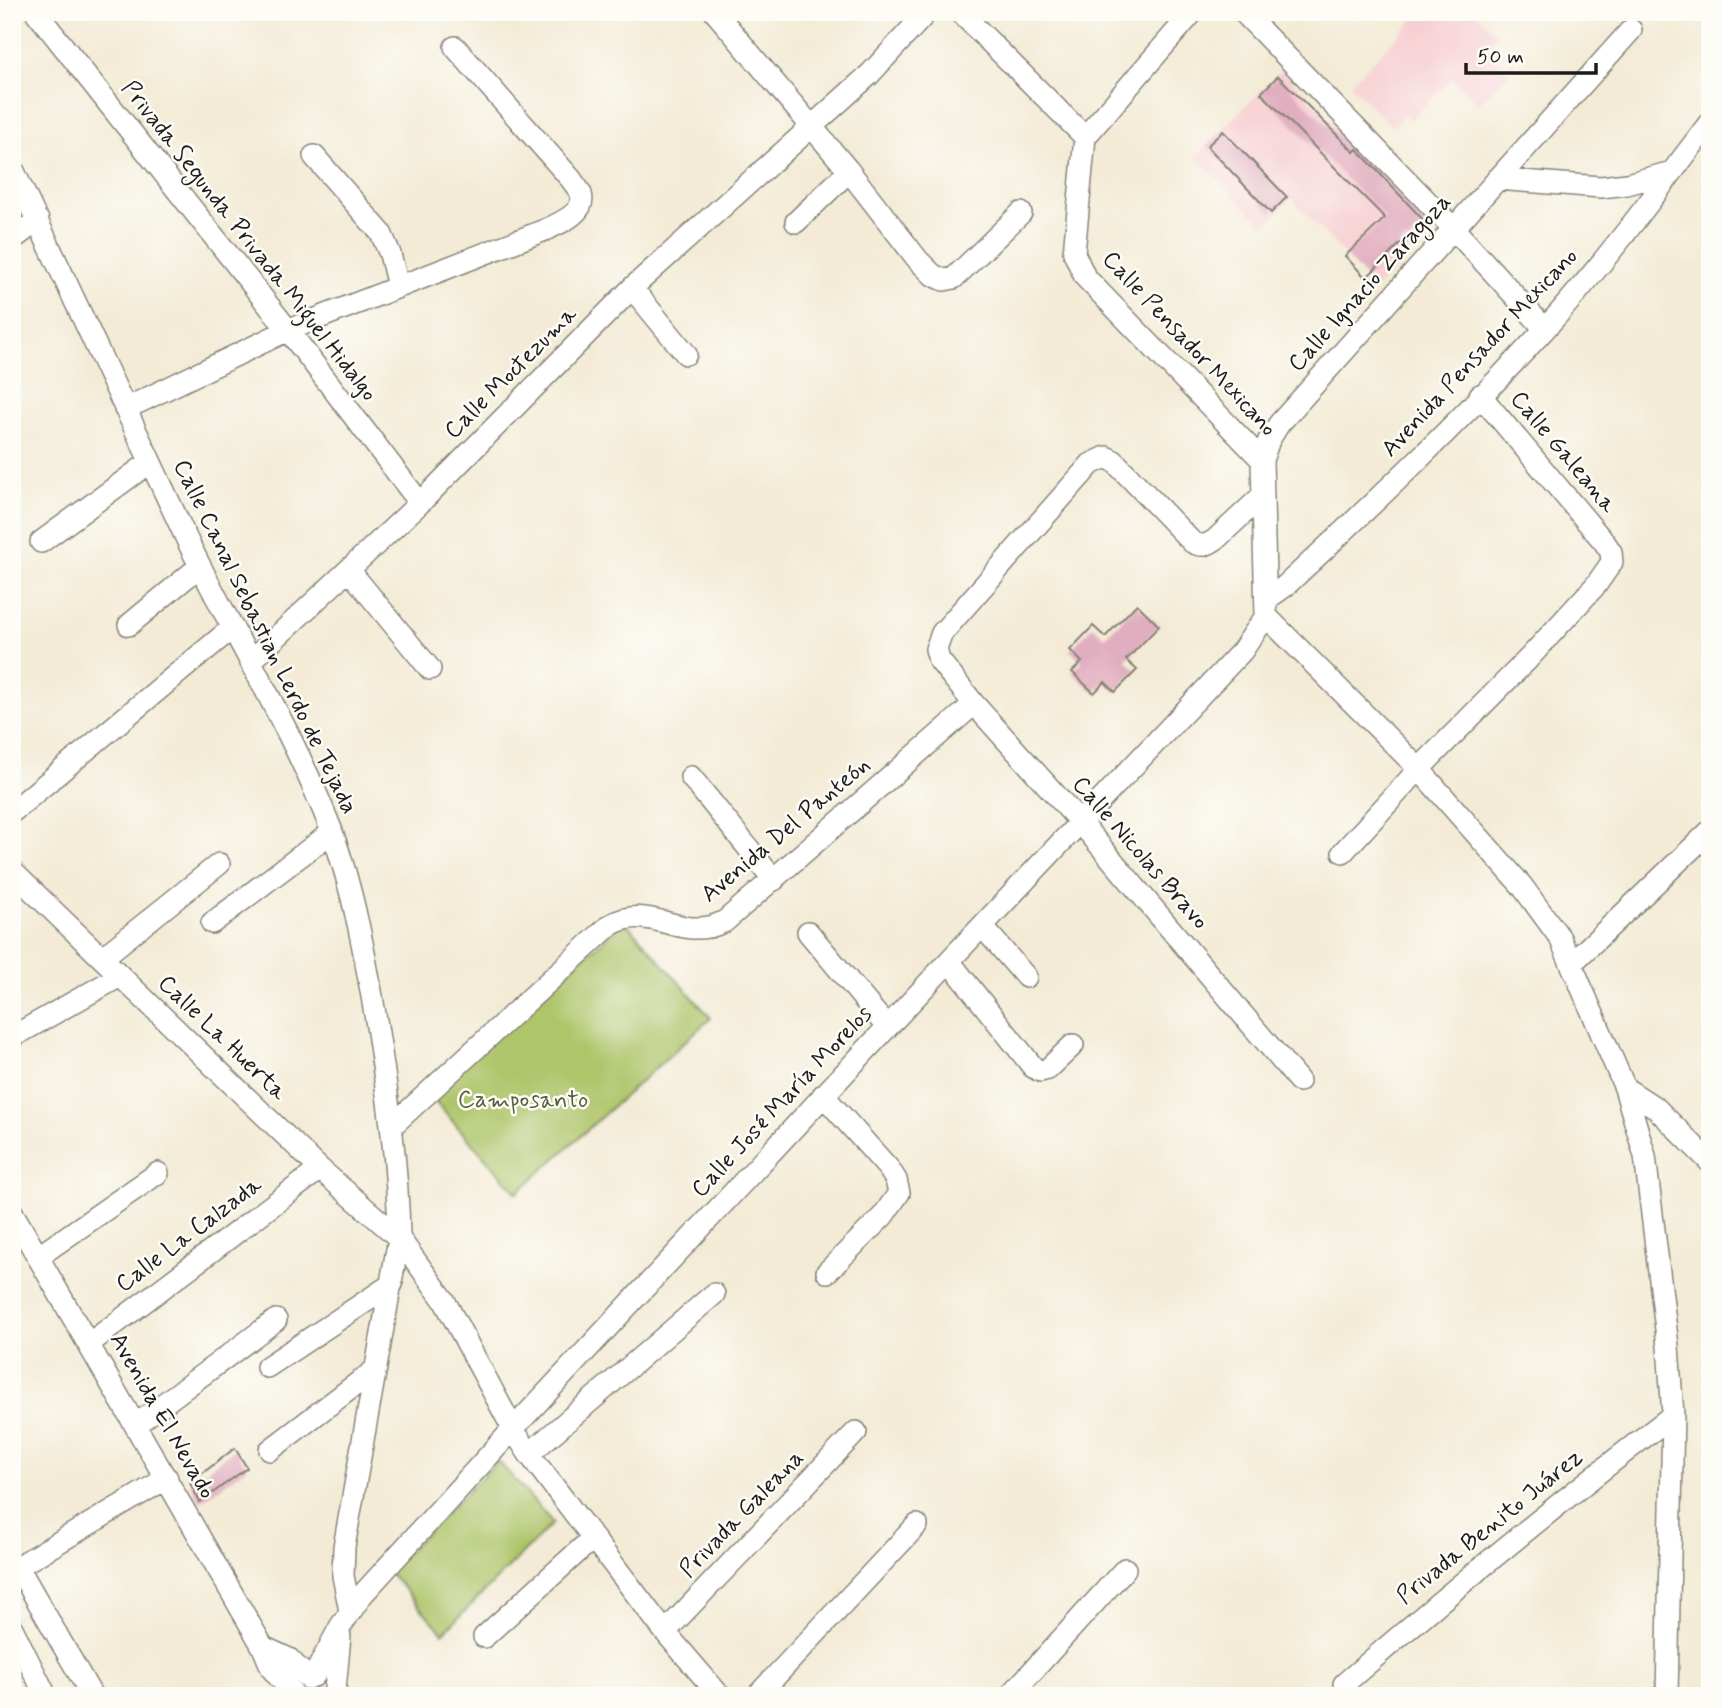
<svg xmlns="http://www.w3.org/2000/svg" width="1722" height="1708" font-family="Mynerve,sans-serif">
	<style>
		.built { fill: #f7cfd3 }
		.green { fill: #aec56a; stroke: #657043; stroke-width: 2 }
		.building { fill: #e1adc0 }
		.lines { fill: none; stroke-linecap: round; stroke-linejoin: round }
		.minor-casing { stroke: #888479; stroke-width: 24 }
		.minor { stroke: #fff; stroke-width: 21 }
		.labels { text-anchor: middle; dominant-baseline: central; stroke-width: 5; stroke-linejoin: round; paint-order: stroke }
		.street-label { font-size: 24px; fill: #1c1c1c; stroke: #fdfcf7 }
		.park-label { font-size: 24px; fill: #56603b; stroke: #fdfcf7 }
	</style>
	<rect width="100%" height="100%" fill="#fdfcf7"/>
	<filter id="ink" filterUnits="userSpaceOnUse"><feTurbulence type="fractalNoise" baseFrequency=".0143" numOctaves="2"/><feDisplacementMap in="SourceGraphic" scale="14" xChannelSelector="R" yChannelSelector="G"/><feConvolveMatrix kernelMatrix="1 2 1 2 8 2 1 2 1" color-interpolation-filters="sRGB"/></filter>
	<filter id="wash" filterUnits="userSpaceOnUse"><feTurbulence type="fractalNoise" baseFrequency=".00686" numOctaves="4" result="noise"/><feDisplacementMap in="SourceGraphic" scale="28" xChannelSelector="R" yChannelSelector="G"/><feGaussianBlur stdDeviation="1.57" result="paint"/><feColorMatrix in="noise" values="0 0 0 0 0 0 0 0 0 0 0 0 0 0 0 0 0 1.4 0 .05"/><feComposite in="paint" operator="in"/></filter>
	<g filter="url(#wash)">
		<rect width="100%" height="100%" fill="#f3ebd6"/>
		<path class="built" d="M 1422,12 L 1475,12 L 1497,34 L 1484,47 L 1510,72 L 1478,104 L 1452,78 L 1410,120 L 1405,114 L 1392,127 L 1350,84 Z
			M 1282,70 L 1426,223 L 1425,235 L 1376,288 L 1292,199 L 1264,226 L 1195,156 Z"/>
		<path class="green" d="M 625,921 L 711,1018 L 517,1193 L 429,1095 Z
			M 498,1461 L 553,1523 L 443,1633 L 388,1571 Z"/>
		<g id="blocks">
			<path class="building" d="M 1278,76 L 1354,152 L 1357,149 L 1426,223 L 1407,241 L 1405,239 L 1366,278 L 1345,256 L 1385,218 L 1261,93 Z
				M 1223,131 L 1287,197 L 1271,213 L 1207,146 Z
				M 1137,604 L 1159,626 L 1126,660 L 1137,670 L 1115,692 L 1105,682 L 1094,693 L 1072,672 L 1082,662 L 1070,650 L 1093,626 L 1105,637 Z
				M 235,1448 L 247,1468 L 200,1502 L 190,1483 Z"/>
		</g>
	</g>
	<g filter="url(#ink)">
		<use href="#blocks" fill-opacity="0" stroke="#888479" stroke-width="2"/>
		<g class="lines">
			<g class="minor-casing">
				<path id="minor" d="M 36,12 L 288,330 L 420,503
					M 715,12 L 849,171 L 918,260 L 933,275 L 944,280 L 954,278 L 1021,213
					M 960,12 L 1085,137
					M 1193,12 L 1085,137 L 1074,253 L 1085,277 L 1262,460
					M 1243,12 L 1453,228 L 1545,329
					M 314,156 L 381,233 L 390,254 L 398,286
					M 12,167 C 72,292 129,419 189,544 C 236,639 292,730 331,829 C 354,891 366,960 377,1026 C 388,1097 398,1166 399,1238 L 344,1547 L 343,1576 L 350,1611
					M 1497,179 L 1601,187 L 1627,184 L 1672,172
					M 796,222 L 849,171
					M 12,240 L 38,220
					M 632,288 L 686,354
					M 125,409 L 288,330 L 545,230 C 558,224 587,213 581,194 C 579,189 574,184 571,179 L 455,47
					M 1262,496 L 1216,539 C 1206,546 1202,547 1192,542 L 1114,461 L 1106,457 L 1091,464 L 942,633 L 936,649 L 939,660 L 974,704 L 1080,822 L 1299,1081
					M 41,542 L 150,462
					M 349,570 L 430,669
					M 1267,599 L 1284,587 C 1373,504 1462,420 1544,330 C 1604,264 1657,192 1710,122
					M 1266,616 L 1419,769 L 1522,886 L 1560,938 L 1625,1088 L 1645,1156 L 1668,1346 L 1673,1415 L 1667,1696
					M 129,625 L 200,566
					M 252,660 L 420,503 L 632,288 L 870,74 L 927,12
					M 691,777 L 774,880
					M 12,812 L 232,628
					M 1343,852 L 1419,769 L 1529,658 L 1596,585 L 1612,562 L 1611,552 L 1605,543 L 1480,395
					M 12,871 L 320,1169 L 399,1238 L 444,1300 L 513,1429 L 529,1454 L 665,1632 L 720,1696
					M 212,923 L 332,832
					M 982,926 L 1026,977
					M 808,932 L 887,1027
					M 102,958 L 219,864
					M 949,961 L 1033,1067 L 1040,1071 L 1048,1069 L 1073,1045
					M 1572,963 L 1710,831
					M 12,1037 L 120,976
					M 1625,1088 L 1656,1108 L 1710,1162
					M 823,1095 L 889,1169 L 896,1180 L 899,1193 L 883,1216 L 827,1272
					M 393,1125 L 610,925 C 646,904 673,934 708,927 C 713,927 719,923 724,922 L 974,704
					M 12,1212 L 263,1647 L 272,1669 L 295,1696
					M 39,1256 L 158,1173
					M 90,1343 L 320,1169
					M 267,1367 L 392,1284
					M 135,1425 L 276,1320
					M 270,1450 L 376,1369
					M 529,1454 L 714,1294
					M 18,1567 L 92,1696
					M 12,1570 L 167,1478
					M 12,1628 L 46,1696
					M 665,1632 L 856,1432
					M 484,1637 L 593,1538
					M 263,1647 L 289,1659 L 308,1678
					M 314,1676 L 340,1627 L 362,1595 L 513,1429 L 949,961 L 1242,651 L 1266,616 L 1262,460 L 1269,440 L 1279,424 L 1631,30
					M 1344,1684 C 1451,1591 1560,1501 1673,1415
					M 335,1690 L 340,1636
					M 757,1696 L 917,1525
					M 1010,1696 L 1125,1569"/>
			</g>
			<use href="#minor" class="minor"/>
		</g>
	</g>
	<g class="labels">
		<g class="street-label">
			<text transform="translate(249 241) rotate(52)">Privada Segunda Privada Miguel Hidalgo</text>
			<text transform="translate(1370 283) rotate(-48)">Calle Ignacio Zaragoza</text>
			<text transform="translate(1189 344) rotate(47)">Calle Pensador Mexicano</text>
			<text transform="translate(1480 353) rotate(-47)">Avenida Pensador Mexicano</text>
			<text transform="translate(511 373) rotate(-45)">Calle Moctezuma</text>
			<text transform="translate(1563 452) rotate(50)">Calle Galeana</text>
			<text transform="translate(265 637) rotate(64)">Calle Canal Sebastian Lerdo de Tejada</text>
			<text transform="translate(786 830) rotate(-40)">Avenida Del Panteón</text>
			<text transform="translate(1140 853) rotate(49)">Calle Nicolas Bravo</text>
			<text transform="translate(222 1038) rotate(44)">Calle La Huerta</text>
			<text transform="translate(782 1102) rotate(-47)">Calle José María Morelos</text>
			<text transform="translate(189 1235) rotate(-37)">Calle La Calzada</text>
			<text transform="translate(162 1416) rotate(60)">Avenida El Nevado</text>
			<text transform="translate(742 1514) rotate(-46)">Privada Galeana</text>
			<text transform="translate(1490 1527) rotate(-39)">Privada Benito Juárez</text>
		</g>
		<g class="park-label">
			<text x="523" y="1100">Camposanto</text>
		</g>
	</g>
	<rect width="1722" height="1708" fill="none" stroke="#fdfcf7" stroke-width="42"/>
	<path d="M1466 63v10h130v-10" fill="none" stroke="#1c1c1c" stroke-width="3.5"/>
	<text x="1477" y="63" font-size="21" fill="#1c1c1c" stroke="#fdfcf7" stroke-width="5" paint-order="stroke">50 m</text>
</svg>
